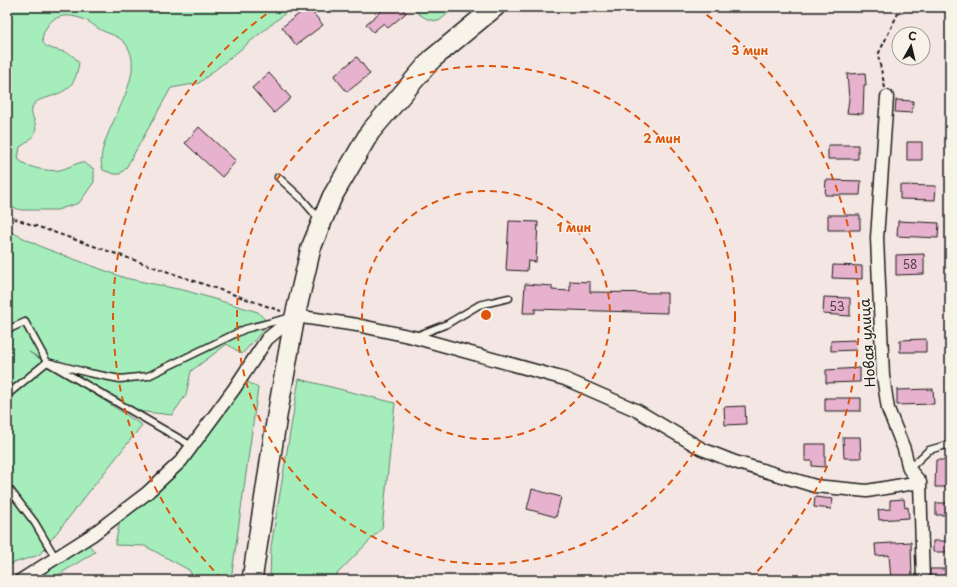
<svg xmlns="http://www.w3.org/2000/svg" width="957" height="587" font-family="'Playpen Sans',sans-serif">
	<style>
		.green { fill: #a5eebc; stroke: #60856c }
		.building { fill: #e7b2cd; stroke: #1c1c1c }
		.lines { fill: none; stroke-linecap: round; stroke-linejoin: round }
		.lane-casing { stroke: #1c1c1c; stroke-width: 9 }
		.street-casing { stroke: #1c1c1c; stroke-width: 15 }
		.primary-casing { stroke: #1c1c1c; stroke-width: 22 }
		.path { stroke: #1c1c1c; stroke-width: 2; stroke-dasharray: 4 3; stroke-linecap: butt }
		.lane { stroke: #f7f3e8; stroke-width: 6 }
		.street { stroke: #f7f3e8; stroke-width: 12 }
		.primary { stroke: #f7f3e8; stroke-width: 19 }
		.ring { fill: none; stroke: #de560d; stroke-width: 2; stroke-dasharray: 7 5 }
		.labels { text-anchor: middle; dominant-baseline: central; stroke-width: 3; stroke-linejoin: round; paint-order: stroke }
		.number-label { font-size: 12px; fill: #4f4248 }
		.street-label { font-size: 14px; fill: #1c1c1c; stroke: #f7f3e8 }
		.centre { fill: #de560d; stroke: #f7f3e8; stroke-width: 2 }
		.ring-label { font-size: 12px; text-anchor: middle; font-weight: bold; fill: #de560d; stroke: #f7f3e8; stroke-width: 3; stroke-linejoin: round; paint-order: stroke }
	</style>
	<rect width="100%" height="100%" fill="#f4e6e3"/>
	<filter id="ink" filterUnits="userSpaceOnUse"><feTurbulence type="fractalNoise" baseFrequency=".025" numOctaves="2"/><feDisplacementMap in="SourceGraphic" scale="8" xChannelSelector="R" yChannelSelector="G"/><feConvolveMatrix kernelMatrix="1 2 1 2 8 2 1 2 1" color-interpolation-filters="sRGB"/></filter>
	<g filter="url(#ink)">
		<path class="green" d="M 7,7 L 293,7 L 199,83 L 171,88 L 126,168 L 120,174 L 114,174 L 103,170 C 90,139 153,78 125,43 C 119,36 109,34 101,30 C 88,22 88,19 71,16 C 61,15 51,18 46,28 C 32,53 62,47 73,56 C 75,57 77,61 79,63 C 75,87 68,91 46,98 C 42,99 38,100 35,103 C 22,117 53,127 20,147 L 18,159 C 27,168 48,172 60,170 C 68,168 74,164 82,162 L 94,169 L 94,182 L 79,203 L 57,210 L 21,210 L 7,205 Z
			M 411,7 L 455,7 L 439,21 C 426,21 420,15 411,7 Z
			M 7,230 L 44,248 L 125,278 L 187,291 L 258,312 L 269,324 L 242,354 L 227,344 L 191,371 L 186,395 L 172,415 L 137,411 L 29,352 L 142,425 L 39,555 L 7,565 Z
			M 299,379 L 395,403 L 382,528 L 337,574 L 334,580 L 270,580 L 271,547 Z
			M 246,381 L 258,388 L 231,580 L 195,580 L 189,570 L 145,546 L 115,545 L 122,510 L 200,443 Z
			M 88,544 L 95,552 L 50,580 L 32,580 Z"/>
		<path class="building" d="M 308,7 L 323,25 L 296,45 L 282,27 Z
			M 386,7 L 401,7 L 406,13 L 388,28 L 384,23 L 373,32 L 366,24 Z
			M 357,57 L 370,74 L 347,92 L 334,76 Z
			M 269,73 L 291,98 L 274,113 L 252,88 Z
			M 865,73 L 866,85 L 864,85 L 863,114 L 847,113 L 849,99 L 847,74 Z
			M 896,100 L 913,101 L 912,113 L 895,112 Z
			M 199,127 L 236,161 L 222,177 L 185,143 Z
			M 907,142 L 922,142 L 922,160 L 907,160 Z
			M 828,145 L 858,145 L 858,159 L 828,159 Z
			M 826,180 L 861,181 L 860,195 L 825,195 Z
			M 900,185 L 936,186 L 935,200 L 900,199 Z
			M 828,215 L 860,215 L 860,230 L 828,230 Z
			M 509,221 L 538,222 L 536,262 L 528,261 L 527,271 L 506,270 Z
			M 898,221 L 939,223 L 938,238 L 897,236 Z
			M 924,254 L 924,274 L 896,275 L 896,255 Z
			M 833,265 L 862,266 L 862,279 L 832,278 Z
			M 570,281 L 590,282 L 590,292 L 667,293 L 667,313 L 535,309 L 535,313 L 523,313 L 525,284 L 552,286 L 552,290 L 570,291 Z
			M 824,297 L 850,298 L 850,316 L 823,314 Z
			M 926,339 L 926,352 L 900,352 L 900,340 Z
			M 855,340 L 856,350 L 831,351 L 831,341 Z
			M 860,368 L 860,382 L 826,383 L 826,370 Z
			M 933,389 L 934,404 L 897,405 L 897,390 Z
			M 825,398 L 861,398 L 861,411 L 825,411 Z
			M 745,406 L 746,424 L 725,425 L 724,407 Z
			M 843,437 L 860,437 L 861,458 L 844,458 Z
			M 805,444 L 825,444 L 825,467 L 812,466 L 812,461 L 805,461 Z
			M 936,460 L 950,460 L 950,487 L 935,487 Z
			M 532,489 L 561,497 L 556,517 L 527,509 Z
			M 815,497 L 833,499 L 831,509 L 814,507 Z
			M 904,499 L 905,508 L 908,507 L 909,518 L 879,520 L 878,510 L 890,509 L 890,500 Z
			M 936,503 L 950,503 L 950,515 L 936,515 Z
			M 933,541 L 950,541 L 950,552 L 933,552 Z
			M 911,542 L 912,579 L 891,580 L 889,555 L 876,556 L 875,544 Z
			M 930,569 L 949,569 L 950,580 L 930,580 Z"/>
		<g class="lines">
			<g class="lane-casing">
				<path id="lane" d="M 278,177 L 302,199 L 319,219
					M 7,330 L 25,322 L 47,362 L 192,446
					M 416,336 L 447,324 L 479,305 L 509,298
					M 7,395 L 47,362 L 89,373 L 120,379 L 148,376 L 245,329 L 288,318
					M 909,469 L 929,450 L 950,444
					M 7,491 L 10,490 L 35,523 L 55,557"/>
			</g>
			<g class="street-casing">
				<path id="street" d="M 887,97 L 877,238 L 883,376 L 888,409 L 904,449 L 909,469 L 920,482 L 923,580
					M 21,580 L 92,535 L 147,493 L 181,461 L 234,389 L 267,339 L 295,316 L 357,325 L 413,337 L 565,379 L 636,410 L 702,449 L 735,462 L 815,486 L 867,491 L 920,482"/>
			</g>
			<g class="primary-casing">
				<path id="primary" d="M 252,580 L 277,416 L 295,316 L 311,248 L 332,197 L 370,132 L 432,59 L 495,7"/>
			</g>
			<path class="path" d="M 885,88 L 878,55 L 901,7
				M 7,216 L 281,311"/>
			<use href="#lane" class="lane"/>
			<use href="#street" class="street"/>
			<use href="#primary" class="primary"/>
		</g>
	</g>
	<g class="ring">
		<circle cx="486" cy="315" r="124"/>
		<circle cx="486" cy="315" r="249"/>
		<path d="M222 579A373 373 0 0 1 275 8M697 8A373 373 0 0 1 750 579"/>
	</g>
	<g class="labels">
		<g class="number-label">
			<text x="910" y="264">58</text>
			<text x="837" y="306">53</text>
		</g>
		<g class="street-label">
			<text transform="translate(867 343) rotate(-94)">Новая улица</text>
		</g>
	</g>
	<circle cx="486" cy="315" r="6" class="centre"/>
	<g class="ring-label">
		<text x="750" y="55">3 мин</text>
		<text x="662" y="143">2 мин</text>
		<text x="574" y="232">1 мин</text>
	</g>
	<rect width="957" height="587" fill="none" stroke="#f7f3e8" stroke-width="24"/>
	<rect x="12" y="12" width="933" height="563" fill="none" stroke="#1c1c1c" stroke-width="1.5" filter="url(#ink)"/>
	<g transform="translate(911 46) rotate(8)"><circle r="19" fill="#f7f3e8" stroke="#9f9d96"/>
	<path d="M0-3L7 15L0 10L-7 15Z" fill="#1c1c1c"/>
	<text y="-6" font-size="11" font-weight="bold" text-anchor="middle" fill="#1c1c1c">С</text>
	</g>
</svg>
